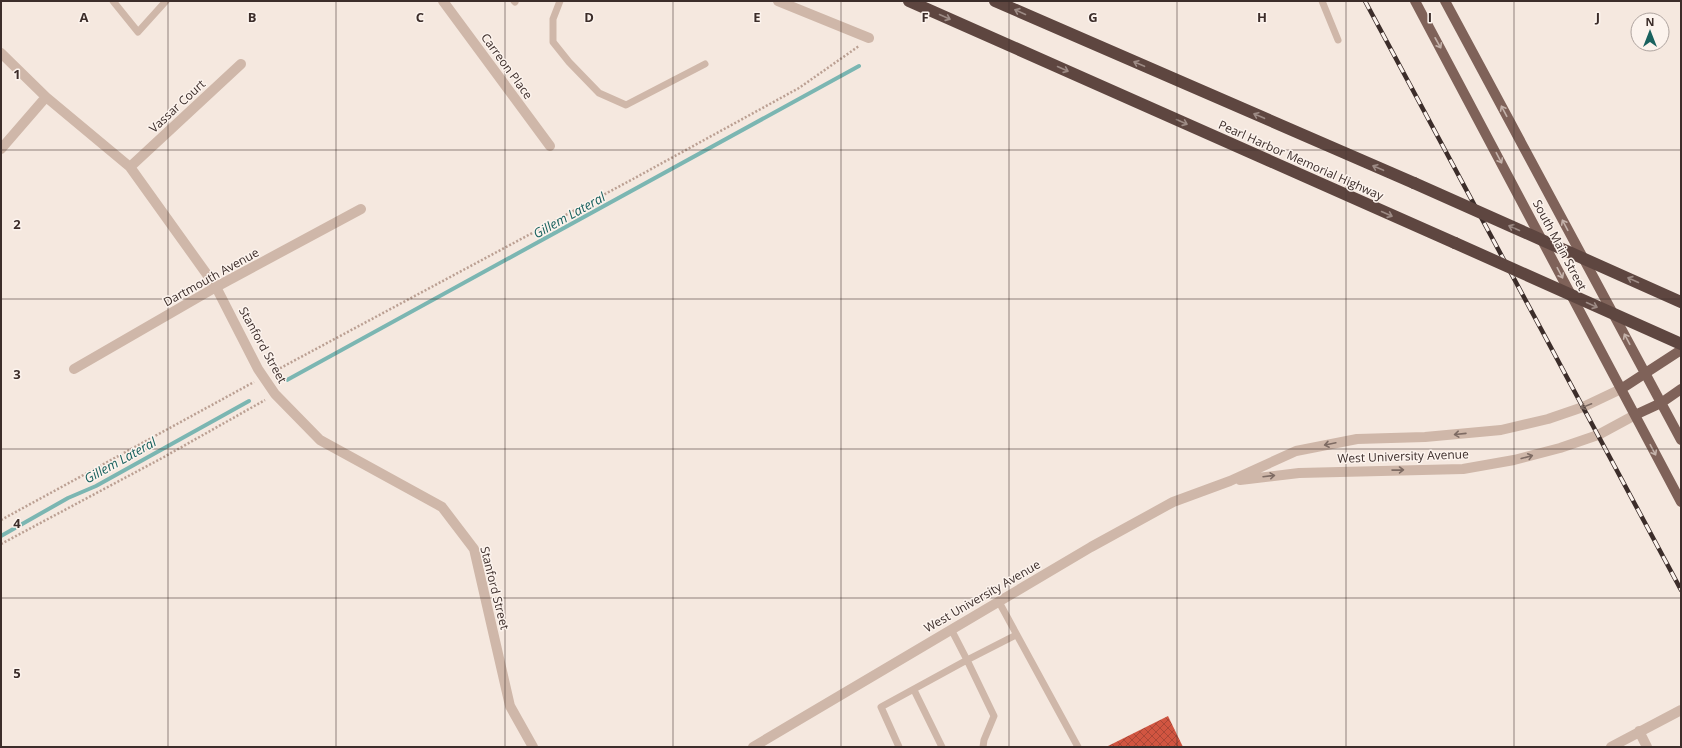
<svg xmlns="http://www.w3.org/2000/svg" width="1682" height="748" font-family="'Open Sans',sans-serif">
	<style>
		.lines { fill: none; stroke-linecap: round; stroke-linejoin: round }
		.stream { stroke: #7bb6b2; stroke-width: 4 }
		.building { fill: url(#building-cross-hatch) }
		.path { stroke: #bba093; stroke-width: 2.5; stroke-dasharray: 2 2; stroke-linecap: butt }
		.service { stroke: #cfb7a9; stroke-width: 7 }
		.minor { stroke: #cfb7a9; stroke-width: 10 }
		.tertiary { stroke: #cfb7a9; stroke-width: 10 }
		.primary { stroke: #7f6259; stroke-width: 10 }
		.motorway { stroke: #5e4640; stroke-width: 12 }
		.rail-casing { stroke: #3c2d2a; stroke-width: 4.5 }
		.rail { stroke: #fcf3ed; stroke-width: 3; stroke-dasharray: 9; stroke-linecap: butt }
		.motorway-bridge { stroke: #5e4640; stroke-width: 12 }
		.oneway { stroke: #9d8b85 }
		.oneway2 { stroke: #c4b2aa }
		.oneway3 { stroke: #7e6b63 }
		.grid { fill: none; stroke: #3c2d2a; stroke-width: 1; stroke-opacity: 0.55 }
		.labels { text-anchor: middle; dominant-baseline: central; stroke-width: 3; stroke-linejoin: round; paint-order: stroke }
		.street-label { font-size: 12px; fill: #3c2d2a; stroke: #fcf3ed }
		.water-label { font-size: 13px; font-style: italic; fill: #1a625f; stroke: #fcf3ed }
		.grid-label { font-size: 13px; text-anchor: middle; font-weight: bold; fill: #3c2d2a; stroke: #fcf3ed; stroke-width: 3; stroke-linejoin: round; paint-order: stroke }
	</style>
	<defs>
		<pattern id="building-cross-hatch" width="8" height="8" patternUnits="userSpaceOnUse"><rect width="8" height="8" fill="#d15541"/><path d="M0 0l8 8M0 8l8-8" fill="none" stroke="#ab4737"/></pattern>
	</defs>
	<rect width="100%" height="100%" fill="#f5e8df"/>
	<g class="lines">
		<path class="stream" d="M 287,380 L 859,66
			M 1,536 L 68,498 L 96,486 L 249,401"/>
	</g>
	<path class="building" d="M 1168,716 L 1183,747 L 1106,747 Z"/>
	<g class="lines">
		<path class="path" d="M 273,372 L 633,179 L 799,88 L 859,46
			M 1,520 L 254,382
			M 1,544 L 164,457 L 265,400"/>
		<path class="service" d="M 113,1 L 138,32 L 166,1
			M 514,1 L 515,2
			M 560,1 L 553,19 L 553,42 L 569,62 L 599,93 L 626,105 L 705,64
			M 1322,1 L 1338,40
			M 999,602 L 1078,747
			M 914,690 L 942,747
			M 899,747 L 881,707 L 967,660 L 951,629
			M 983,747 L 984,740 L 994,716 L 967,660 L 1016,635"/>
		<path class="minor" d="M 443,1 L 550,146
			M 1,53 L 46,97 L 130,167 L 216,287 L 258,369 L 275,394 L 320,440 L 442,507 L 474,549 L 510,706 L 533,747
			M 1,149 L 46,97
			M 130,167 L 241,64
			M 74,369 L 216,287 L 361,209
			M 1639,731 L 1647,747
			M 1611,747 L 1681,710"/>
		<path class="tertiary" d="M 778,1 L 869,38
			M 1240,480 L 1299,473 L 1463,469 L 1514,460 L 1560,448 L 1598,435 L 1635,415
			M 753,747 L 1091,547 L 1173,502 L 1230,481 L 1296,451 L 1357,439 L 1425,437 L 1501,430 L 1548,419 L 1583,407 L 1621,389"/>
		<path class="primary" d="M 1415,1 L 1681,502
			M 1445,1 L 1681,440
			M 1621,389 L 1681,350
			M 1635,415 L 1661,403 L 1681,389"/>
		<path class="motorway" d="M 909,1 L 1455,243
			M 995,1 L 1414,183"/>
		<g class="rail-casing">
			<path id="rail" d="M 1365,1 L 1681,590"/>
		</g>
		<use href="#rail" class="rail"/>
		<path class="motorway-bridge" d="M 1414,183 L 1681,302
			M 1455,243 L 1681,344"/>
	</g>
	<defs><path id="oneway-shaft" d="M-6 0H5M1.5-3L5.5 0L1.5 3" fill="none" stroke-width="1.6" stroke-linecap="round" stroke-linejoin="round"/></defs>
	<g class="oneway">
		<use href="#oneway-shaft" transform="translate(1020 12) rotate(-156)"/>
		<use href="#oneway-shaft" transform="translate(945 17) rotate(24)"/>
		<use href="#oneway-shaft" transform="translate(1139 64) rotate(-157)"/>
		<use href="#oneway-shaft" transform="translate(1063 69) rotate(24)"/>
		<use href="#oneway-shaft" transform="translate(1259 116) rotate(-157)"/>
		<use href="#oneway-shaft" transform="translate(1182 122) rotate(24)"/>
		<use href="#oneway-shaft" transform="translate(1378 168) rotate(-157)"/>
		<use href="#oneway-shaft" transform="translate(1387 214) rotate(24)"/>
		<use href="#oneway-shaft" transform="translate(1514 228) rotate(-156)"/>
		<use href="#oneway-shaft" transform="translate(1633 280) rotate(-156)"/>
		<use href="#oneway-shaft" transform="translate(1592 305) rotate(24)"/>
	</g>
	<g class="oneway2">
		<use href="#oneway-shaft" transform="translate(1438 43) rotate(61)"/>
		<use href="#oneway-shaft" transform="translate(1504 111) rotate(-118)"/>
		<use href="#oneway-shaft" transform="translate(1499 158) rotate(62)"/>
		<use href="#oneway-shaft" transform="translate(1565 225) rotate(-118)"/>
		<use href="#oneway-shaft" transform="translate(1560 273) rotate(62)"/>
		<use href="#oneway-shaft" transform="translate(1627 339) rotate(-118)"/>
		<use href="#oneway-shaft" transform="translate(1653 450) rotate(62)"/>
	</g>
	<g class="oneway3">
		<use href="#oneway-shaft" transform="translate(1586 406) rotate(158)"/>
		<use href="#oneway-shaft" transform="translate(1460 434) rotate(174)"/>
		<use href="#oneway-shaft" transform="translate(1330 444) rotate(168)"/>
		<use href="#oneway-shaft" transform="translate(1527 457) rotate(-15)"/>
		<use href="#oneway-shaft" transform="translate(1398 470) rotate(-1)"/>
		<use href="#oneway-shaft" transform="translate(1269 476) rotate(-7)"/>
	</g>
	<path class="grid" d="M 168,1 L 168,747M 336,1 L 336,747M 505,1 L 505,747M 673,1 L 673,747M 841,1 L 841,747M 1009,1 L 1009,747M 1177,1 L 1177,747M 1346,1 L 1346,747M 1514,1 L 1514,747M 1,150 L 1681,150M 1,299 L 1681,299M 1,449 L 1681,449M 1,598 L 1681,598"/>
	<g class="labels">
		<g class="street-label">
			<text transform="translate(507 66) rotate(54)">Carreon Place</text>
			<text transform="translate(177 106) rotate(-43)">Vassar Court</text>
			<text transform="translate(1301 160) rotate(24)">Pearl Harbor Memorial Highway</text>
			<text transform="translate(1560 245) rotate(62)">South Main Street</text>
			<text transform="translate(211 277) rotate(-29)">Dartmouth Avenue</text>
			<text transform="translate(263 345) rotate(61)">Stanford Street</text>
			<text transform="translate(1403 456) rotate(-2)">West University Avenue</text>
			<text transform="translate(495 588) rotate(76)">Stanford Street</text>
			<text transform="translate(982 596) rotate(-30)">West University Avenue</text>
		</g>
		<g class="water-label">
			<text transform="translate(569 215) rotate(-29)">Gillem Lateral</text>
			<text transform="translate(120 460) rotate(-29)">Gillem Lateral</text>
		</g>
	</g>
	<g class="grid-label">
		<text x="84" y="22">A</text>
		<text x="252" y="22">B</text>
		<text x="420" y="22">C</text>
		<text x="589" y="22">D</text>
		<text x="757" y="22">E</text>
		<text x="925" y="22">F</text>
		<text x="1093" y="22">G</text>
		<text x="1262" y="22">H</text>
		<text x="1430" y="22">I</text>
		<text x="1598" y="22">J</text>
		<text x="17" y="79">1</text>
		<text x="17" y="229">2</text>
		<text x="17" y="379">3</text>
		<text x="17" y="528">4</text>
		<text x="17" y="678">5</text>
	</g>
	<rect width="1682" height="748" fill="none" stroke="#3c2d2a" stroke-width="4"/>
	<g transform="translate(1650 32)"><circle r="19" fill="#fcf3ed" stroke="#afa49f"/>
	<path d="M0-3L7 15L0 10L-7 15Z" fill="#1a625f"/>
	<text y="-6" font-size="11" font-weight="bold" text-anchor="middle" fill="#3c2d2a">N</text>
	</g>
</svg>
